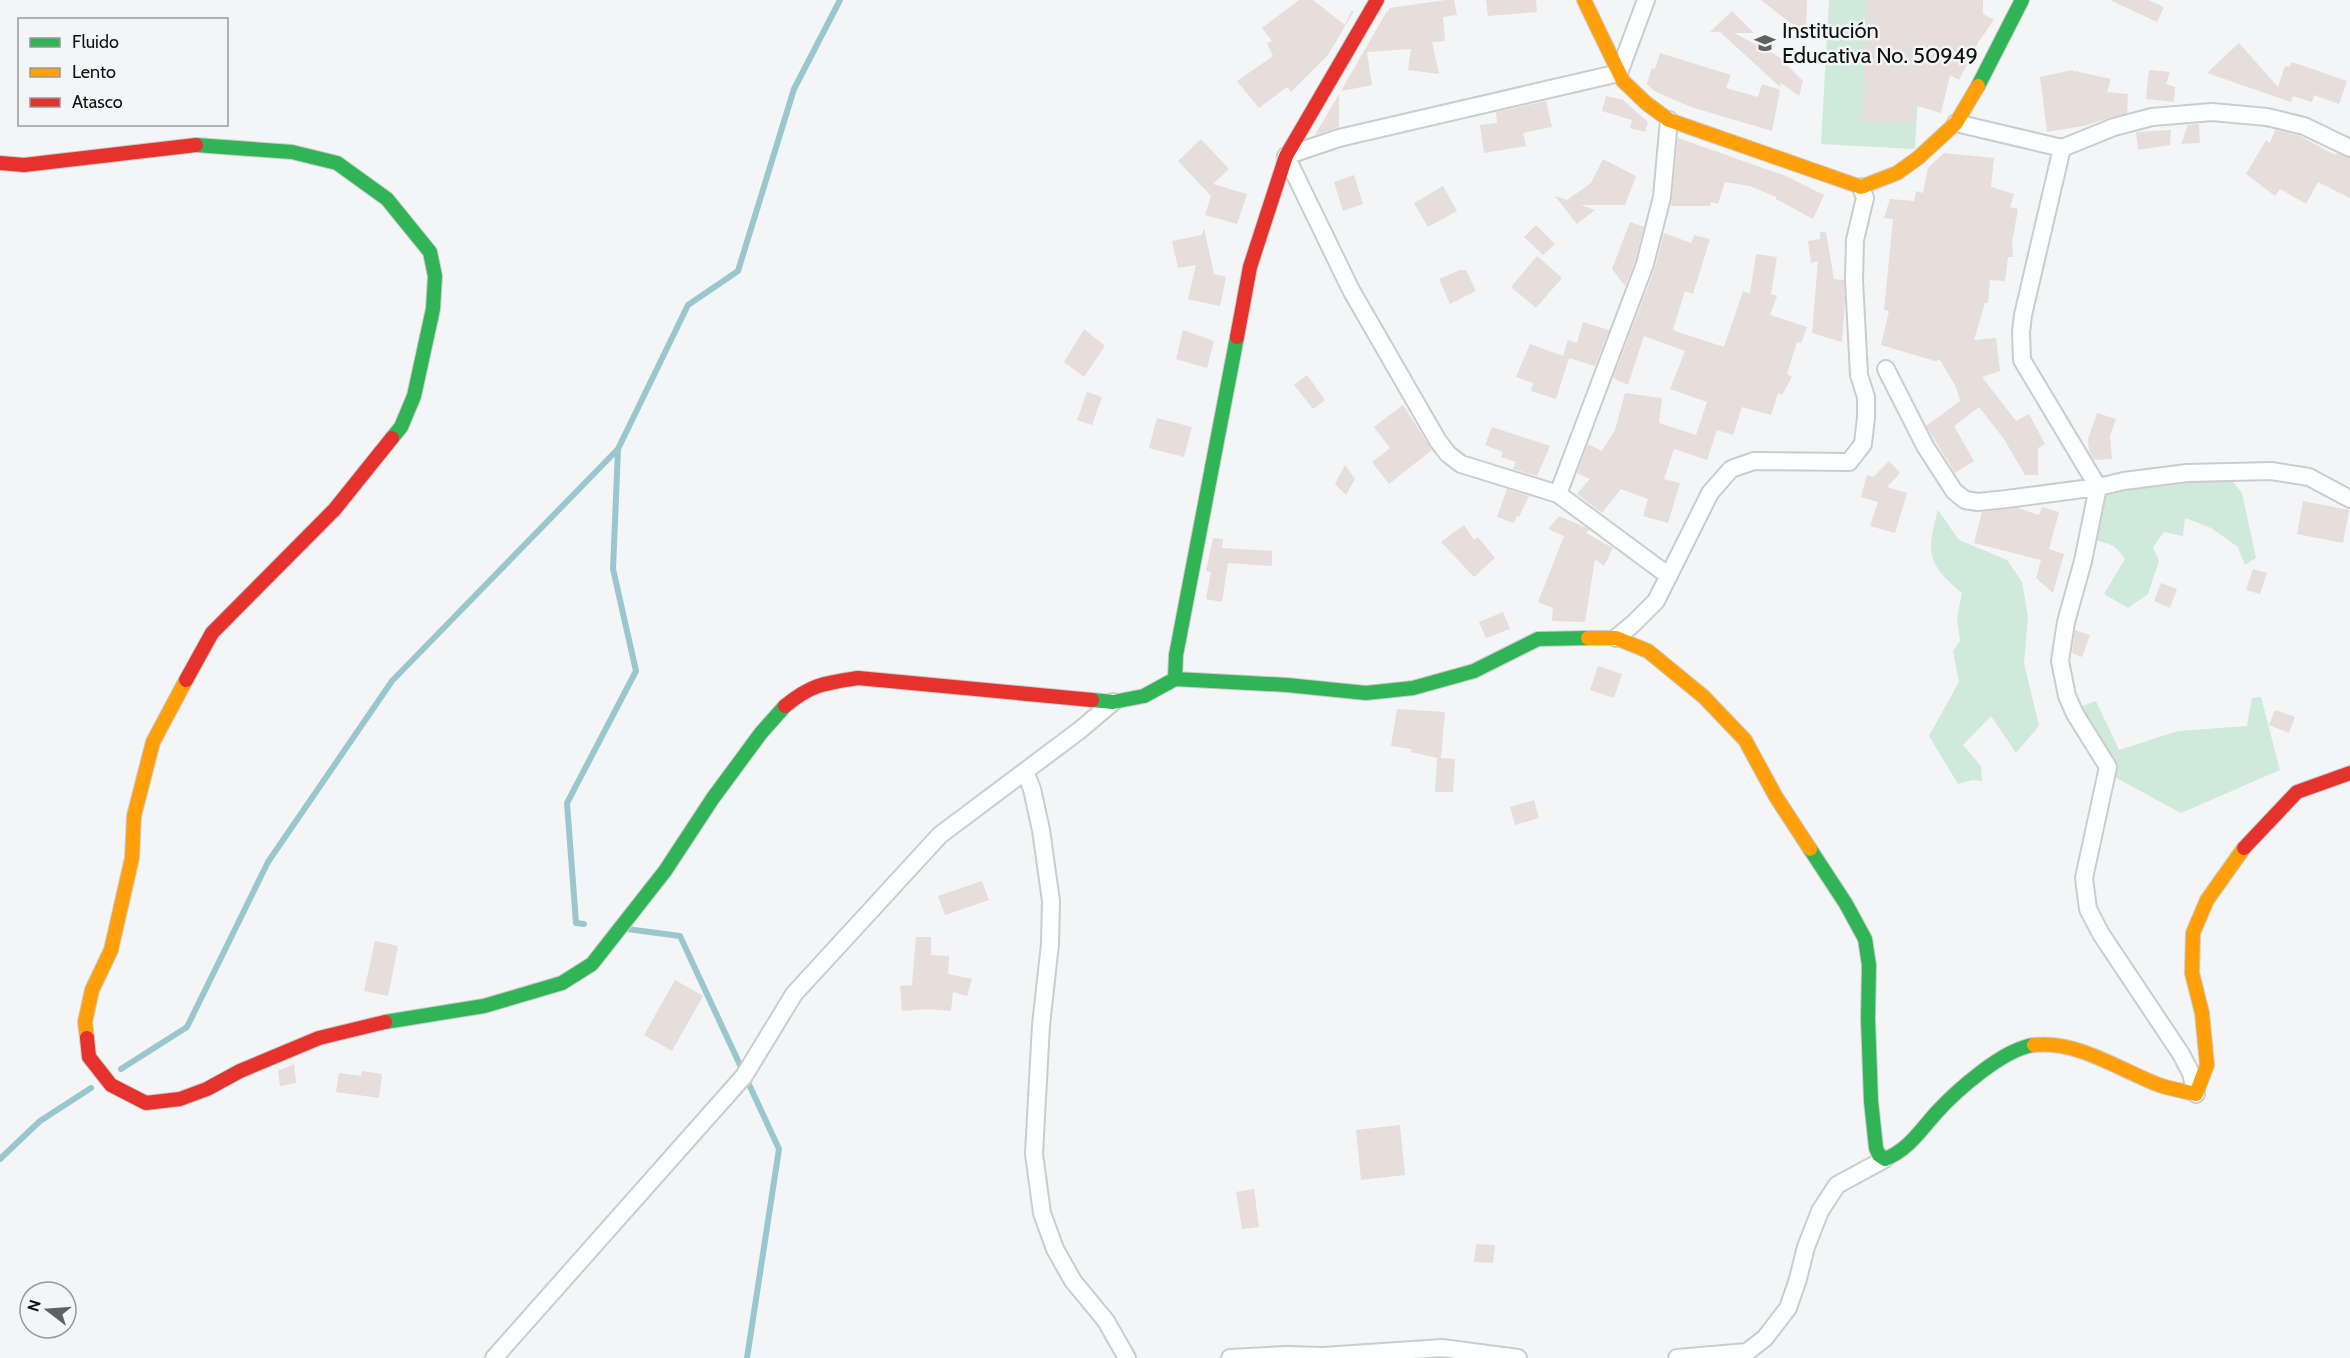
<svg xmlns="http://www.w3.org/2000/svg" width="2350" height="1358" font-family="Cabin,sans-serif">
	<style>
		.green { fill: #cfe9da }
		.lines { fill: none; stroke-linecap: round; stroke-linejoin: round }
		.stream { stroke: #9ac7ce; stroke-width: 6 }
		.building { fill: #e7ddda }
		.street-casing { stroke: #cbcccd; stroke-width: 20 }
		.fast-casing { stroke: #cbcccd; stroke-width: 16 }
		.slow-casing { stroke: #cbcccd; stroke-width: 16 }
		.jam-casing { stroke: #cbcccd; stroke-width: 16 }
		.street { stroke: #fdfefe; stroke-width: 16 }
		.fast { stroke: #30b455; stroke-width: 14 }
		.slow { stroke: #ff9f0a; stroke-width: 14 }
		.jam { stroke: #e5322d; stroke-width: 14 }
		.labels { text-anchor: middle; dominant-baseline: central; stroke-width: 5; stroke-linejoin: round; paint-order: stroke }
		.poi-label { font-size: 22px; fill: #101111; stroke: #f3f5f7; text-anchor: start }
	</style>
	<rect width="100%" height="100%" fill="#f4f5f6"/>
	<path class="green" d="M 1829,0 L 1923,0 L 1915,149 L 1821,144 Z
		M 2216,476 L 2233,482 L 2242,493 L 2256,558 L 2245,565 L 2238,547 L 2211,528 L 2185,518 L 2183,536 L 2164,532 L 2153,547 L 2159,561 L 2148,594 L 2128,608 L 2104,594 L 2125,559 C 2116,545 2108,542 2091,540 L 2086,503 L 2118,491 Z
		M 1938,510 L 1959,540 L 2007,560 L 2022,582 L 2028,617 L 2024,663 L 2039,726 L 2016,753 L 1991,716 L 1963,745 L 1981,766 L 1982,781 L 1972,780 L 1958,784 L 1929,736 L 1959,682 L 1953,651 L 1960,641 L 1957,618 L 1962,593 C 1927,564 1926,553 1938,510 Z
		M 2261,697 L 2280,770 L 2181,813 L 2098,768 L 2063,713 L 2096,701 L 2119,750 L 2178,731 L 2247,726 L 2252,698 Z"/>
	<g class="lines">
		<path class="stream" d="M 584,924 L 576,923 L 567,803 L 636,671 L 613,569 L 618,449
			M 627,929 L 680,936 L 779,1149 L 747,1358
			M 121,1069 L 187,1027 L 268,862 L 392,681 L 618,449 L 688,305 L 738,271 L 794,89 L 840,0
			M 0,1159 L 40,1121 L 91,1088"/>
	</g>
	<path class="building" d="M 1299,0 L 1313,0 L 1345,25 L 1351,11 L 1354,11 L 1328,55 L 1291,92 L 1287,87 L 1259,108 L 1237,81 L 1273,56 L 1267,43 L 1272,41 L 1262,28 Z
		M 1446,0 L 1454,0 L 1457,15 L 1443,17 L 1445,41 L 1432,42 L 1439,74 L 1408,70 L 1411,49 L 1367,52 L 1372,85 L 1341,91 L 1387,11 L 1389,11 L 1389,8 Z
		M 1486,0 L 1536,0 L 1537,12 L 1488,16 Z
		M 1761,0 L 1807,0 L 1806,35 Z
		M 1867,0 L 1983,0 L 1983,14 L 1994,20 L 1979,41 L 1959,80 L 1950,75 L 1941,113 L 1914,105 L 1914,123 L 1862,122 Z
		M 2110,0 L 2148,0 L 2164,7 L 2157,22 Z
		M 1732,11 L 1754,33 L 1734,33 L 1778,56 L 1803,81 L 1799,96 L 1781,83 L 1780,87 L 1720,32 L 1710,32 Z
		M 2239,43 L 2278,87 L 2285,66 L 2289,67 L 2292,62 L 2347,81 L 2339,104 L 2314,95 L 2312,102 L 2293,96 L 2291,102 L 2207,73 Z
		M 1660,53 L 1731,75 L 1726,88 L 1758,97 L 1762,84 L 1780,90 L 1772,131 L 1691,107 L 1654,91 L 1647,84 L 1652,68 L 1655,69 Z
		M 2073,70 L 2075,73 L 2075,71 L 2111,79 L 2107,92 L 2128,94 L 2127,113 L 2083,126 L 2047,132 L 2040,77 Z
		M 2149,70 L 2170,72 L 2166,84 L 2175,87 L 2174,102 L 2146,99 Z
		M 1339,94 L 1339,127 L 1315,135 Z
		M 1606,96 L 1623,100 L 1648,122 L 1645,132 L 1630,128 L 1632,120 L 1602,111 Z
		M 1546,101 L 1552,127 L 1523,133 L 1526,146 L 1484,153 L 1480,125 L 1497,123 L 1496,112 Z
		M 2199,124 L 2200,143 L 2181,144 L 2188,125 Z
		M 2171,130 L 2170,145 L 2138,150 L 2136,132 Z
		M 2275,130 L 2300,136 L 2335,155 L 2336,153 L 2350,158 L 2350,198 L 2318,182 L 2306,204 L 2280,189 L 2275,196 L 2246,174 L 2266,140 L 2270,143 Z
		M 1678,138 L 1786,176 L 1824,195 L 1813,219 L 1776,199 L 1776,197 L 1750,186 L 1725,182 L 1718,204 L 1711,202 L 1710,206 L 1671,206 Z
		M 1201,139 L 1229,169 L 1213,184 L 1247,194 L 1237,224 L 1205,215 L 1211,196 L 1178,161 Z
		M 1944,153 L 1994,158 L 1991,187 L 2014,194 L 2010,207 L 2018,209 L 2012,242 L 2013,257 L 2008,257 L 2005,281 L 1990,280 L 1988,303 L 1985,303 L 1974,340 L 1996,338 L 2000,371 L 1982,377 L 2016,421 L 2029,414 L 2045,444 L 2038,448 L 2038,475 L 2025,475 L 2004,439 L 1979,407 L 1954,426 L 1974,461 L 1955,473 L 1926,426 L 1960,401 L 1956,387 L 1940,360 L 1935,361 L 1881,345 L 1889,311 L 1884,310 L 1893,219 L 1884,218 L 1890,199 L 1914,201 L 1916,191 L 1923,193 L 1928,168 Z
		M 1603,159 L 1636,176 L 1625,205 L 1581,205 L 1595,210 L 1577,224 L 1555,196 L 1567,200 L 1591,183 Z
		M 1354,175 L 1363,204 L 1343,211 L 1334,182 Z
		M 1443,186 L 1457,211 L 1428,227 L 1414,203 Z
		M 1630,222 L 1644,227 L 1635,261 L 1625,286 L 1612,269 Z
		M 1536,225 L 1555,244 L 1543,255 L 1524,237 Z
		M 1204,228 L 1214,274 L 1226,277 L 1220,306 L 1188,299 L 1196,265 L 1178,268 L 1172,241 L 1202,235 Z
		M 1820,232 L 1826,232 L 1834,279 L 1844,280 L 1845,302 L 1842,342 L 1812,333 L 1818,261 L 1811,263 L 1808,241 L 1820,239 Z
		M 1664,233 L 1691,243 L 1694,235 L 1710,239 L 1693,294 L 1685,291 L 1673,329 L 1675,331 L 1724,347 L 1743,291 L 1750,294 L 1756,254 L 1777,257 L 1771,294 L 1777,296 L 1770,315 L 1807,327 L 1801,343 L 1797,342 L 1787,374 L 1792,377 L 1782,395 L 1778,393 L 1771,415 L 1742,407 L 1733,435 L 1717,430 L 1707,460 L 1674,449 L 1664,479 L 1680,483 L 1668,523 L 1643,516 L 1648,499 L 1621,489 L 1602,513 L 1577,494 L 1590,479 L 1577,473 L 1588,444 L 1602,451 L 1615,430 L 1625,393 L 1662,398 L 1659,423 L 1696,435 L 1707,402 L 1670,389 L 1685,351 L 1644,336 L 1628,385 L 1613,378 L 1655,268 Z
		M 1537,256 L 1562,278 L 1536,308 L 1511,287 Z
		M 1460,270 L 1466,270 L 1476,291 L 1450,304 L 1439,279 Z
		M 1583,322 L 1609,330 L 1595,366 L 1569,358 L 1556,399 L 1531,391 L 1533,383 L 1516,377 L 1530,344 L 1563,356 L 1568,340 L 1577,343 Z
		M 1084,329 L 1105,346 L 1084,377 L 1064,362 Z
		M 1183,330 L 1214,341 L 1207,368 L 1176,359 Z
		M 1307,375 L 1325,400 L 1313,409 L 1294,385 Z
		M 1087,392 L 1102,397 L 1092,425 L 1077,420 Z
		M 1403,405 L 1432,450 L 1389,484 L 1372,462 L 1390,448 L 1374,427 Z
		M 2097,413 L 2116,419 L 2110,436 L 2112,459 L 2094,460 L 2089,451 L 2088,439 Z
		M 1157,418 L 1192,427 L 1184,457 L 1149,448 Z
		M 1492,427 L 1550,446 L 1537,476 L 1513,469 L 1516,462 L 1501,457 L 1503,452 L 1485,445 Z
		M 1889,461 L 1900,473 L 1887,487 L 1907,493 L 1895,533 L 1870,526 L 1878,502 L 1861,497 L 1867,475 L 1873,477 Z
		M 1345,465 L 1355,479 L 1346,495 L 1335,484 Z
		M 1507,489 L 1529,496 L 1519,517 L 1517,516 L 1514,523 L 1497,517 Z
		M 2303,501 L 2349,510 L 2343,543 L 2297,534 Z
		M 2042,507 L 2059,512 L 2049,549 L 2064,554 L 2053,593 L 2036,578 L 2041,560 L 1974,543 L 1982,512 L 2018,508 L 2039,515 Z
		M 1559,516 L 1587,528 L 1589,530 L 1586,533 L 1613,548 L 1604,566 L 1595,559 L 1585,622 L 1552,621 L 1553,608 L 1538,602 L 1564,536 L 1548,529 Z
		M 1464,525 L 1474,540 L 1478,537 L 1495,558 L 1474,577 L 1441,542 Z
		M 1213,538 L 1223,539 L 1222,548 L 1272,551 L 1272,566 L 1228,563 L 1222,602 L 1206,599 L 1211,572 L 1206,571 Z
		M 2253,569 L 2267,573 L 2260,594 L 2246,590 Z
		M 2161,583 L 2177,589 L 2170,608 L 2154,601 Z
		M 1503,612 L 1510,629 L 1486,638 L 1479,622 Z
		M 2075,630 L 2090,635 L 2082,657 L 2072,653 Z
		M 1598,666 L 1622,674 L 1614,698 L 1590,690 Z
		M 1397,709 L 1445,712 L 1441,758 L 1455,759 L 1453,792 L 1435,792 L 1437,758 L 1411,752 L 1412,749 L 1391,746 Z
		M 2275,710 L 2295,717 L 2289,733 L 2269,725 Z
		M 1534,800 L 1539,818 L 1515,825 L 1510,807 Z
		M 982,881 L 989,900 L 945,915 L 938,896 Z
		M 916,937 L 931,937 L 931,955 L 949,956 L 948,974 L 972,979 L 967,996 L 953,992 L 951,1011 L 928,1009 L 902,1011 L 900,986 L 912,985 Z
		M 375,941 L 398,946 L 388,996 L 364,991 Z
		M 675,980 L 703,996 L 672,1051 L 644,1035 Z
		M 294,1064 L 296,1083 L 280,1086 L 278,1071 Z
		M 362,1071 L 382,1074 L 379,1098 L 336,1092 L 339,1073 L 361,1076 Z
		M 1400,1125 L 1405,1175 L 1361,1180 L 1356,1130 Z
		M 1254,1189 L 1259,1227 L 1242,1229 L 1236,1192 Z
		M 1476,1244 L 1495,1245 L 1493,1263 L 1474,1262 Z"/>
	<g class="lines">
		<g class="street-casing">
			<path id="street" d="M 1669,120 L 1662,197 L 1645,264 L 1558,494 L 1669,576
				M 1956,123 L 2062,148 L 2114,127 L 2152,117 L 2212,112 L 2267,117 L 2304,126 L 2350,148
				M 2062,148 L 2023,315 L 2021,332 L 2022,360 L 2098,487 L 2083,561 L 2066,622 L 2060,661 L 2067,696 L 2075,714 L 2108,767 L 2084,878 L 2088,909 L 2101,934 L 2181,1054 L 2191,1073 L 2196,1094
				M 1886,369 L 1925,446 L 1954,491 L 1965,500 L 1978,502 L 2007,499 L 2098,487 L 2124,481 L 2187,473 L 2271,471 L 2309,477 L 2350,499
				M 1558,494 L 1461,464 L 1448,454 L 1438,441 L 1351,290 L 1286,156 L 1339,138 L 1619,73 L 1646,0
				M 1616,638 L 1633,624 L 1656,601 L 1710,493 L 1731,469 L 1754,461 L 1849,462 L 1863,444 L 1866,417 L 1866,397 L 1859,375 L 1854,280 L 1855,240 L 1865,198 L 1861,187
				M 1025,771 L 1032,789 L 1041,830 L 1051,901 L 1050,944 L 1041,1025 L 1034,1154 L 1042,1213 L 1055,1249 L 1073,1281 L 1106,1321 L 1127,1358
				M 494,1358 L 744,1076 L 794,994 L 940,835 L 1080,730 L 1113,702
				M 1230,1358 L 1286,1355 L 1323,1356 L 1442,1348 L 1518,1358
				M 1677,1358 L 1747,1352 L 1765,1338 L 1788,1308 L 1798,1279 L 1806,1247 L 1820,1211 L 1837,1185 L 1885,1159"/>
		</g>
		<g class="fast-casing">
			<path id="fast" d="M 1978,86 L 2022,0
				M 196,145 L 292,152 L 337,163 L 387,199 L 430,252 L 435,276 L 433,309 L 414,396 L 401,427 L 392,438
				M 1175,679 L 1176,655 L 1237,337
				M 1092,700 L 1113,702 L 1144,696 L 1175,679 L 1287,685 L 1366,693 L 1413,688 L 1474,671 L 1538,639 L 1588,638
				M 1810,849 L 1846,904 L 1865,939 L 1869,965 L 1868,1019 L 1871,1101 L 1876,1148 L 1879,1155 L 1885,1159 C 1908,1150 1920,1131 1936,1113 C 1956,1091 2003,1049 2034,1045
				M 385,1022 L 484,1006 L 562,983 L 592,964 L 665,871 L 713,798 L 761,733 L 785,706"/>
		</g>
		<g class="slow-casing">
			<path id="slow" d="M 1584,0 L 1623,81 L 1646,103 L 1669,120 L 1861,187 L 1897,173 L 1918,158 L 1956,123 L 1978,86
				M 1588,638 L 1616,638 L 1648,651 L 1704,697 L 1745,740 L 1776,797 L 1810,849
				M 87,1038 L 85,1022 L 92,990 L 111,950 L 132,858 L 134,816 L 153,742 L 186,680
				M 2034,1045 C 2077,1040 2120,1070 2159,1085 C 2171,1089 2184,1091 2196,1094 L 2207,1065 L 2202,1013 L 2192,973 L 2193,933 L 2207,900 L 2244,848"/>
		</g>
		<g class="jam-casing">
			<path id="jam" d="M 0,163 L 24,165 L 196,145
				M 1237,337 L 1250,267 L 1286,156 L 1377,0
				M 186,680 L 212,633 L 335,509 L 392,438
				M 785,706 C 812,684 825,683 858,678 L 1092,700
				M 2244,848 L 2297,792 L 2350,773
				M 87,1038 L 89,1057 L 111,1085 L 146,1103 L 180,1099 L 207,1089 L 240,1071 L 319,1038 L 385,1022"/>
		</g>
		<use href="#street" class="street"/>
		<use href="#fast" class="fast"/>
		<use href="#slow" class="slow"/>
		<use href="#jam" class="jam"/>
	</g>
	<defs>
		<g id="school-bare" transform="scale(1.62)"><path d="M0-5L7-2L0 1L-7-2ZM-4 1L0 2.5L4 1V4Q0 6-4 4Z" fill="#606161" stroke="#f3f5f7" stroke-width="2.5" paint-order="stroke"/></g>
	</defs>
	<g fill-rule="evenodd">
		<use href="#school-bare" x="1765" y="43"/>
	</g>
	<g class="labels">
		<g class="poi-label">
			<text x="1782" y="30">Institución<tspan x="1782" dy="25">Educativa No. 50949</tspan></text>
		</g>
	</g>
	<rect x="18" y="18" width="210" height="108" fill="#f3f5f7" stroke="#989a9b" stroke-width="1.5"/>
	<rect x="30" y="38" width="30" height="9" fill="#30b455" stroke="#989a9b" stroke-width="1.5"/>
	<text x="72" y="48" font-size="18" fill="#101111">Fluido</text>
	<rect x="30" y="68" width="30" height="9" fill="#ff9f0a" stroke="#989a9b" stroke-width="1.5"/>
	<text x="72" y="78" font-size="18" fill="#101111">Lento</text>
	<rect x="30" y="98" width="30" height="9" fill="#e5322d" stroke="#989a9b" stroke-width="1.5"/>
	<text x="72" y="108" font-size="18" fill="#101111">Atasco</text>
	<g transform="translate(48 1310) rotate(287)"><circle r="28" fill="#f3f5f7" stroke="#989a9b" stroke-width="1.5"/>
	<path d="M0-4.5L10 22L0 15L-10 22Z" fill="#606161"/>
	<text y="-9" font-size="16" font-weight="bold" text-anchor="middle" fill="#101111">N</text>
	</g>
</svg>
